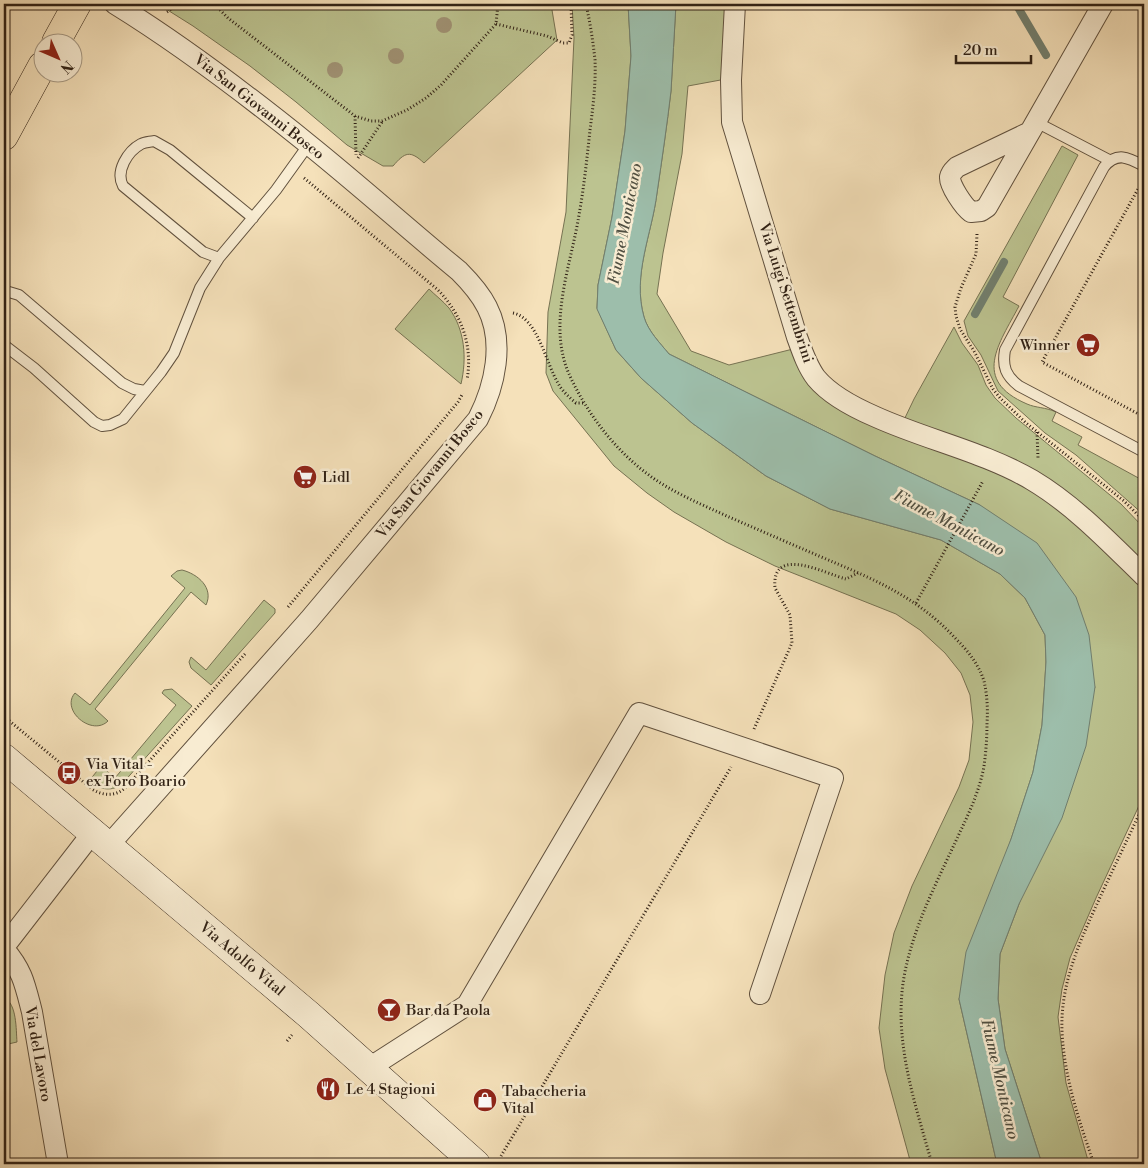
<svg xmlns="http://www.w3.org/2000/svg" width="1148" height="1168" font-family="'Libre Bodoni',serif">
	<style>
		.green { fill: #bcc390; stroke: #767252 }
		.water { fill: #9dbeab; stroke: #717f6f }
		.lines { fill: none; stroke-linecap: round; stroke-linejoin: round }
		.stream { stroke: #717f6f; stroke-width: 8 }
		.lane-casing { stroke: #61513e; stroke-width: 12 }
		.street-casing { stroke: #61513e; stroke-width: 22 }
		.secondary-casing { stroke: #302115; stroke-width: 29 }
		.primary-casing { stroke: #302115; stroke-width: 29 }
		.path { stroke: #302115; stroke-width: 3; stroke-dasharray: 1 2.5; stroke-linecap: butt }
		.lane { stroke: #f8ecd2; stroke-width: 10 }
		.street { stroke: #f8ecd2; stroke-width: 20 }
		.secondary { stroke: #f8ecd2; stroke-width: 28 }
		.primary { stroke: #f5e1ba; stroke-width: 28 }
		.tree { fill: #a09274 }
		.labels { text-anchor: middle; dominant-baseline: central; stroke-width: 5; stroke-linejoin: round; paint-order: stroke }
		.street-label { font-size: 15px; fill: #302115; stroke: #f8ecd2 }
		.poi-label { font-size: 15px; fill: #302115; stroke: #f8ecd2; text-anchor: start }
		.water-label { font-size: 16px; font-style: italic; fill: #515042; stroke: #f8ecd2 }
	</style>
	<rect width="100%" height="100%" fill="#f5e1ba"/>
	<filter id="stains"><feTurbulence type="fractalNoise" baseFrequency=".004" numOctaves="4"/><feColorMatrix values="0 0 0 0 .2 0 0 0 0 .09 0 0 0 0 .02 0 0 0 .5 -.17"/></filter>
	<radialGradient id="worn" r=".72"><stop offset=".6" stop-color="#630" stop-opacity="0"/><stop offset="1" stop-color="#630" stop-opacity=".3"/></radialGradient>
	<path class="green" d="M 158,4 L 551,4 L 557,40 L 424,163 C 410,150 405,152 393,166 L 383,166 L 347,145 L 296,102 L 250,66 L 193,26 Z
		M 572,4 L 628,4 L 631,56 L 625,131 L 612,217 L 598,285 L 597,308 L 616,350 L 641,378 L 692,423 L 766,476 L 830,509 L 941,540 L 1000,574 L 1025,598 L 1045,635 L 1046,662 L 1042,725 L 1033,772 L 959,999 L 997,1164 L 911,1164 L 885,1069 L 879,1028 L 885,975 L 894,933 L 912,886 L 959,787 L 969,760 L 973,722 L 970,695 L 961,673 L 945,653 L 920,630 L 896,614 L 775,566 L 726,542 L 674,512 L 647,493 L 614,466 L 553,391 L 546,373 L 548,312 L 566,212 L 574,38 Z
		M 676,4 L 730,4 L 726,79 L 688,86 L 682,154 L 663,253 L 657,294 L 691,351 L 729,365 L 793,349 L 801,367 L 899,432 L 1038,491 L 1136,578 L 1144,590 L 1144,795 L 1096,898 L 1070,958 L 1062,989 L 1058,1017 L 1066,1083 L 1089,1164 L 1042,1164 L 1005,1049 L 998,999 L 1000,954 L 1019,904 L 1095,687 L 980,505 L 875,456 L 669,354 C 660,343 648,331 644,317 C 632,275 652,234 657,193 C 662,159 667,125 671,91 C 673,62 674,33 676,4 Z
		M 1062,146 L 1078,155 L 1003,297 L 1019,306 C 999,344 971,380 1027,404 C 1036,408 1045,407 1056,412 L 1052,421 L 1082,437 L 1078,445 L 1144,481 L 1144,515 L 1076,455 L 1045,433 L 998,391 L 981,355 L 968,336 L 964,321 Z
		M 429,289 C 435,295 443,301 449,308 C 465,330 467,358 461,384 L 395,329 Z
		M 954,327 L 962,343 L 978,365 L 986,385 L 995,398 L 1016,418 L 1121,504 L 1144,528 L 1144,566 L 1076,502 L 903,422 L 914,399 Z
		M 182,570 C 198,574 214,588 206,605 L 191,592 L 95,709 L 108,721 C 92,737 60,710 75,693 L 90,705 L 185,588 L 171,576 L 177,571 Z
		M 264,600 L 275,609 L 275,613 L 211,685 L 191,668 L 189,662 L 191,657 L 206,670 Z
		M 172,689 L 192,706 L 121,785 C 109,792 100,789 89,781 L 101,766 L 115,778 L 176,705 L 162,693 L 164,690 Z
		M 4,998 C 17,1003 16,1030 17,1042 L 4,1045 Z"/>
	<path class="water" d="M 628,4 L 676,4 C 674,33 673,62 671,91 C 667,125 662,159 657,193 C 652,234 632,275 644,317 C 648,331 660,343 669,354 L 875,456 L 980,505 L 1037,543 L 1076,597 L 1089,635 L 1095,687 L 1086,746 L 1062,818 L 1019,904 L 1000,954 L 998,999 L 1005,1049 L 1042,1164 L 997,1164 L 959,999 L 966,952 L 1011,839 L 1033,772 L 1042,725 L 1046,662 L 1045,635 L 1025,598 L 1000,574 L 941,540 L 830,509 L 766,476 L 692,423 L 641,378 L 616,350 L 597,309 L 598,285 L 612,217 L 625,131 L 631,56 Z"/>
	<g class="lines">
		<path class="stream" d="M 1016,4 L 1046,55
			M 975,314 L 1004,262"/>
		<g class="lane-casing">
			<path id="lane" d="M 1036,122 L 1109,160
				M 1144,166 C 1129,158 1117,151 1104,167 L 1005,350 C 1002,367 1006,376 1019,386 L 1144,452
				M 219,258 L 203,252 L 123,186 C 115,171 128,151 141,144 C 145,142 150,142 154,141 L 170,150 L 253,218
				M 4,294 L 9,292 L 19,295 L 122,383 L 134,389 L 145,391
				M 4,345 L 34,368 L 94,422 L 102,426 L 110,425 L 123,419 L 161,372 L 174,353 L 200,288 L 219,258 L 276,190 L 309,144"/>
		</g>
		<g class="street-casing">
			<path id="street" d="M 735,4 L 731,80 L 732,122 L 797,337 C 802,351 807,366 816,378 C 831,396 855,408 876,417 C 927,440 984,452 1032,480 C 1074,505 1109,542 1144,576
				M 1030,132 L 987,207 L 981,211 L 971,212 C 964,207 949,185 950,177 C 951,172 954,170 957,167 Z
				M 1030,132 L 1103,4
				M 108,846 L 309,620 L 478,419 C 495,386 505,342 487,307 C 480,293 470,282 459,271 C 408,229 359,185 308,144 C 246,94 183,46 115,4
				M 4,947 L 93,832
				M 4,949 C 23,971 25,985 32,1012 L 58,1164
				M 369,1068 L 467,1005 L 639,713 L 833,778 L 760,994"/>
		</g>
		<g class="secondary-casing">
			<path id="secondary" d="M 4,758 L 309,1015 L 476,1164"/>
		</g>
		<g class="primary-casing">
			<path id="primary" d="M 56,42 L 77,4
				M 4,136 L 42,66"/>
		</g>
		<path class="path" d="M 217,4 L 217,7 L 228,18 L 355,116 L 371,121 L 382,121 L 407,110 L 426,98 L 441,85 L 496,24 L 498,4
			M 586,4 C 590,22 593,41 595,60 C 596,83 593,107 590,130 C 587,158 584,187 579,215 C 571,265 547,324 569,374 C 587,414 617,453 653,478 C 676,494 703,505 729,517 C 759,530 789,543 819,556 C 873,579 917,596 957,640 C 968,651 979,665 984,681 C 987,694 988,709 987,723 C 987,737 986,752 984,766 C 980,789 970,811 960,832 C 939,878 913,926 904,977 C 893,1041 915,1103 932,1164
			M 167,12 L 179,4
			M 496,24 L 547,36 L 563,43 L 569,43 L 572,35 L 571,4
			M 355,116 L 356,155
			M 358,158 L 382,122
			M 304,178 L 438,290 C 462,315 473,346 467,380
			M 1144,192 L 1138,189 L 1042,362 L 1144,417
			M 977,234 L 976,254 L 961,288 L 955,307 L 956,316 L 960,329 L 974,351 L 993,389 L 1000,398 L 1026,423 L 1124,501 L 1144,521
			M 513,313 C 538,318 546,364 558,383 C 562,391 569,397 576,403 L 585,403
			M 1037,432 L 1038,458
			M 916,603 L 983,481
			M 288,607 L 458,402 L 463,393
			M 4,722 L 7,719 L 92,789 C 103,796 116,797 126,787 L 245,654
			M 754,729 L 792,643 L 790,615 L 775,588 C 771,544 826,574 846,579 L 858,573
			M 287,1041 L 292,1035
			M 501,1156 L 731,767
			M 1094,1164 C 1079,1121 1064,1077 1062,1031 C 1060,981 1082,937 1102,893 C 1116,863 1130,834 1144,804"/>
		<use href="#lane" class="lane"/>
		<use href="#street" class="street"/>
		<use href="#secondary" class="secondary"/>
		<use href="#primary" class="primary"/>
	</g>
	<g class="tree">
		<circle cx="444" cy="25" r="8"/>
		<circle cx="396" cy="56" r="8"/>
		<circle cx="335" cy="70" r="8"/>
	</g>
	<defs>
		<g id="supermarket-disc" transform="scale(1.25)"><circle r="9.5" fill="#8f2418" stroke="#f8ecd2"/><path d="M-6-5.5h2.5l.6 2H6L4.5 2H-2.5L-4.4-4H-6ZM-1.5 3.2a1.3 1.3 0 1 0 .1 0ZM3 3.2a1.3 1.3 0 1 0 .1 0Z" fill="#fff"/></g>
		<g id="bus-disc" transform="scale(1.25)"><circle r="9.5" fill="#8f2418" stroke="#f8ecd2"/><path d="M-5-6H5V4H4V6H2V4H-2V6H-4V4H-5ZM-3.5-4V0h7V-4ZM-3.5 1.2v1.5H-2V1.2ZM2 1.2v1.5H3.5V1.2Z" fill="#fff"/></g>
		<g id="bar-disc" transform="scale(1.25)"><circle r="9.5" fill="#8f2418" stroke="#f8ecd2"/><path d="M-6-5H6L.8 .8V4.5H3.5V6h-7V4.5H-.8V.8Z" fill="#fff"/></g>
		<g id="restaurant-disc" transform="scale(1.25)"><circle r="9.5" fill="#8f2418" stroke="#f8ecd2"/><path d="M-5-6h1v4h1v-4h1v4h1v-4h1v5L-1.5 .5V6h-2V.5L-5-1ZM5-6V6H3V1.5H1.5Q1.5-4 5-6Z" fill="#fff"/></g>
		<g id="shop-disc" transform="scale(1.25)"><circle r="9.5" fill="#8f2418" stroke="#f8ecd2"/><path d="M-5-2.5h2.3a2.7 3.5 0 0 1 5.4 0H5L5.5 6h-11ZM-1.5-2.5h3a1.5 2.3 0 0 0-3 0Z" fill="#fff"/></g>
	</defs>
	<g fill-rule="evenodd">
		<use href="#supermarket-disc" x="1088" y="345"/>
		<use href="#supermarket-disc" x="305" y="477"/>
		<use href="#bus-disc" x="69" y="773"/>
		<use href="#bar-disc" x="389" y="1010"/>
		<use href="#restaurant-disc" x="328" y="1089"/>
		<use href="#shop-disc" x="485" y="1100"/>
	</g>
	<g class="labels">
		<g class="street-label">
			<text transform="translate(259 107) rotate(38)">Via San Giovanni Bosco</text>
			<text transform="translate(786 293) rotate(72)">Via Luigi Settembrini</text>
			<text transform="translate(430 474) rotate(-51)">Via San Giovanni Bosco</text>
			<text transform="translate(242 959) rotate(40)">Via Adolfo Vital</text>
			<text transform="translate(38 1054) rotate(80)">Via del Lavoro</text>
		</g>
		<g class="poi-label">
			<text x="1070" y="345" text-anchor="end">Winner</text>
			<text x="322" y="477">Lidl</text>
			<text x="86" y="764">Via Vital -<tspan x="86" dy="17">ex Foro Boario</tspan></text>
			<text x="406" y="1010">Bar da Paola</text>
			<text x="346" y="1089">Le 4 Stagioni</text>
			<text x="502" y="1091">Tabaccheria<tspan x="502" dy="17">Vital</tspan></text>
		</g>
		<g class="water-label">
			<text transform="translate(625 224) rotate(-79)">Fiume Monticano</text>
			<text transform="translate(949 523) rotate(28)">Fiume Monticano</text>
			<text transform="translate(1000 1079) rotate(77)">Fiume Monticano</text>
		</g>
	</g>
	<rect width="1148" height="1168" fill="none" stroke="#f5e1ba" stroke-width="20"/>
	<rect x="5" y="5" width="1138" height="1158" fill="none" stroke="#302115" stroke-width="2.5"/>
	<rect x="10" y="10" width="1128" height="1148" fill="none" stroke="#302115"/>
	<g transform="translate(58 58) rotate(135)"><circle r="24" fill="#f8ecd2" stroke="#a89b86"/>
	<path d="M0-4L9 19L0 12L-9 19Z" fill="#8f2418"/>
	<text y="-8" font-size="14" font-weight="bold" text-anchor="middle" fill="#302115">N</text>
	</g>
	<path d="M956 55v8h75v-8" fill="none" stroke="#302115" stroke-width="2.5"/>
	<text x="963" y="55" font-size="15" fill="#302115" stroke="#f8ecd2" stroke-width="4" paint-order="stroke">20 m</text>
	<rect width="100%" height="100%" filter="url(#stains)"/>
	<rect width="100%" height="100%" fill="url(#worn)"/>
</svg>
